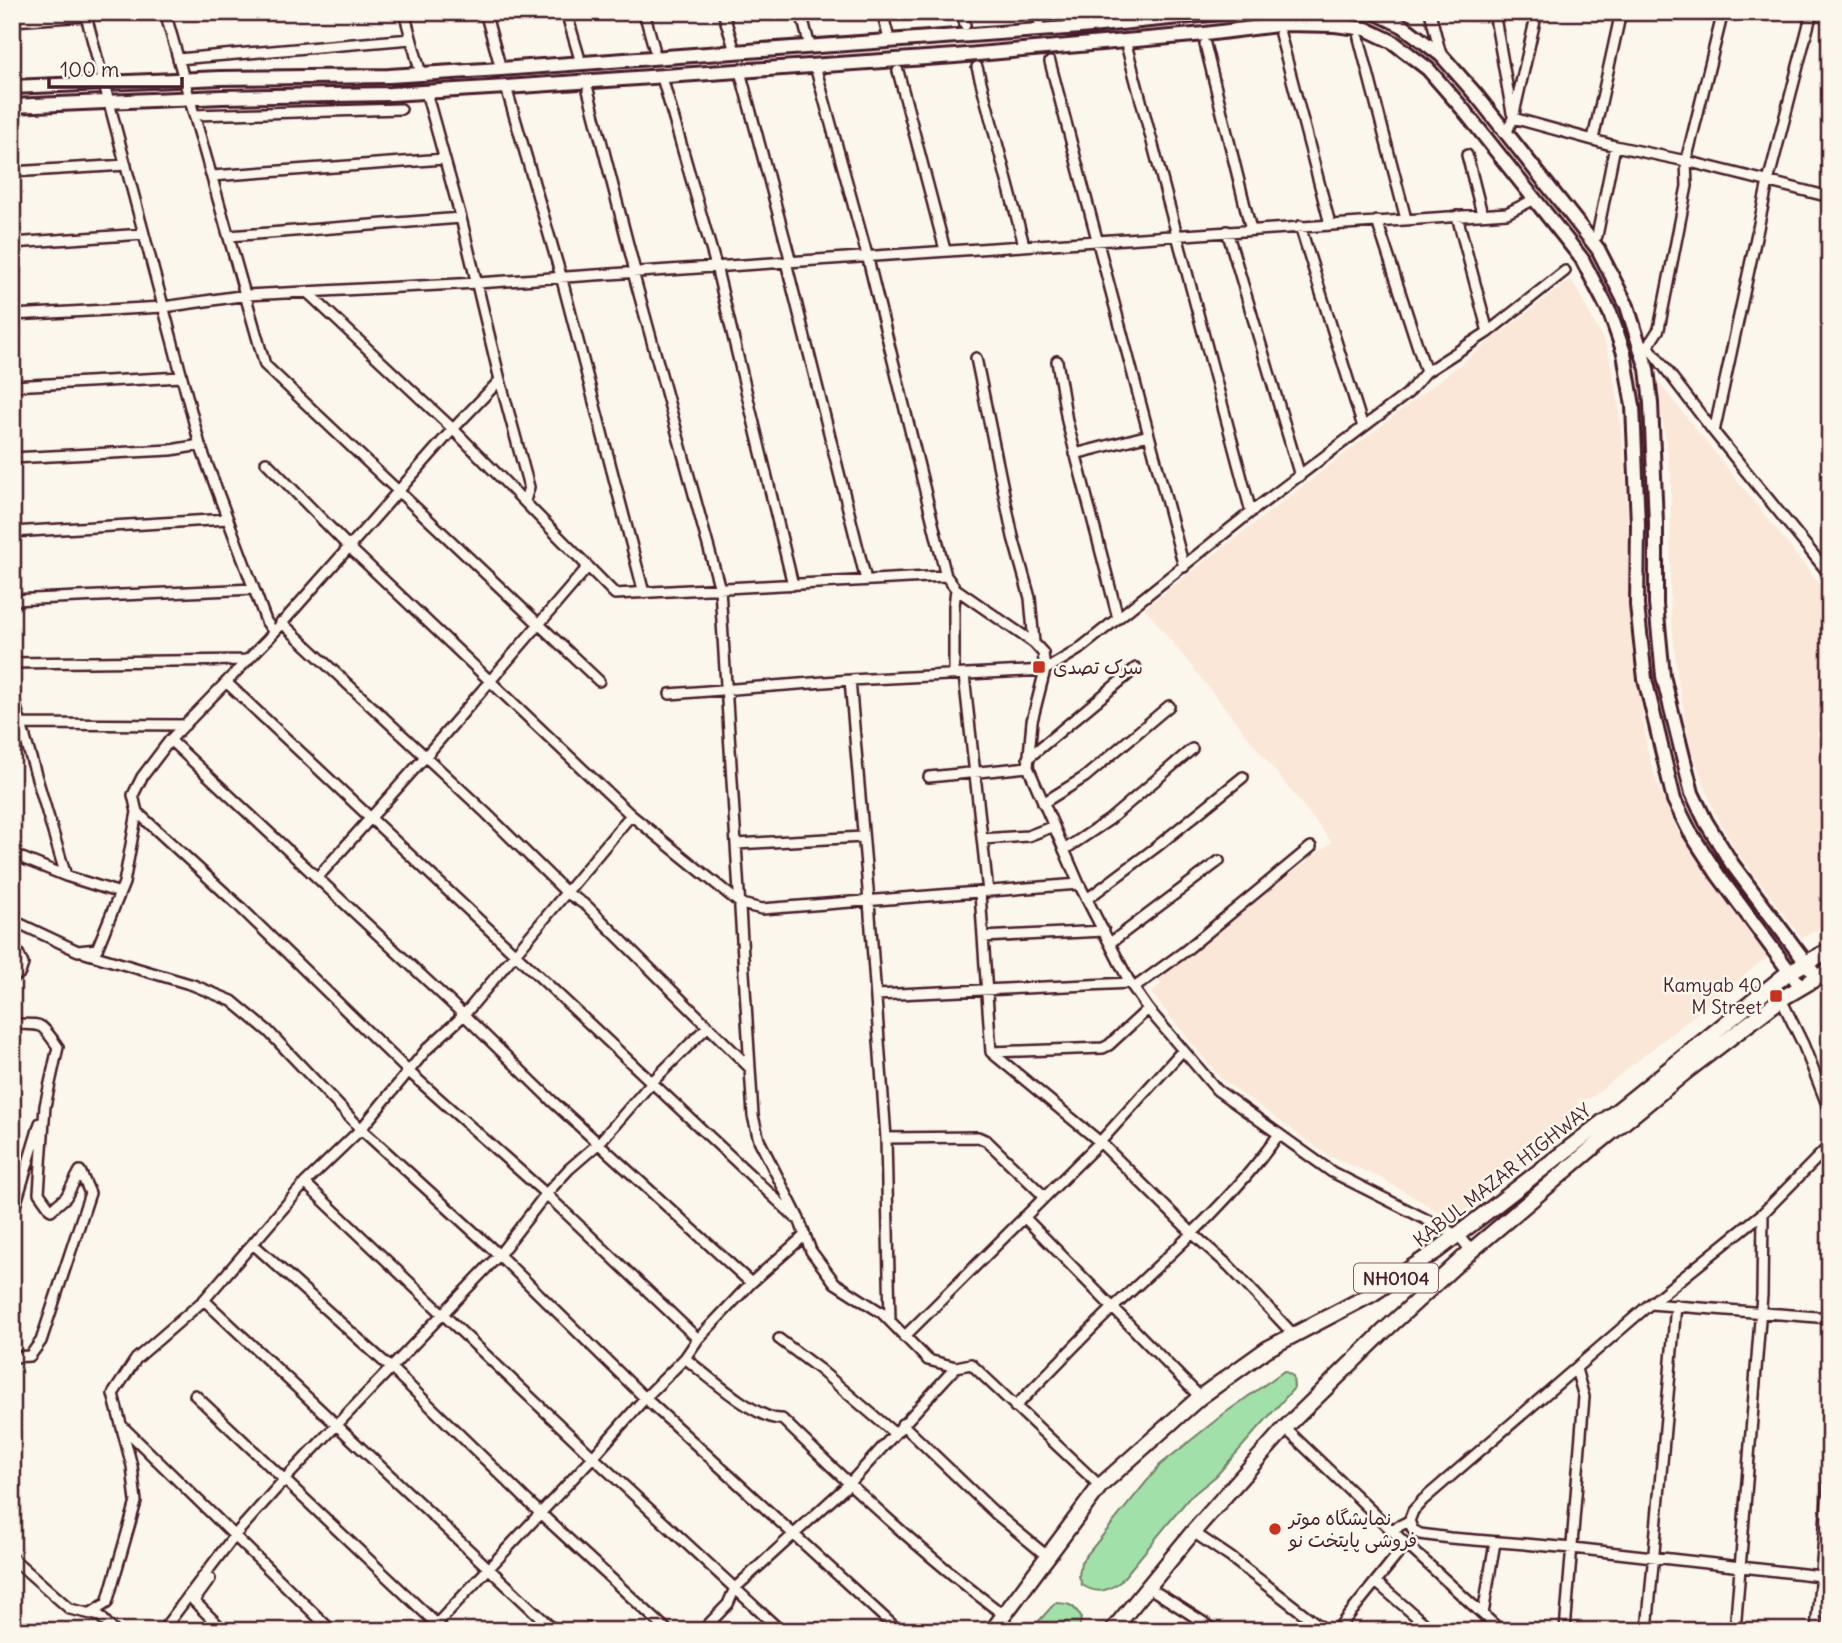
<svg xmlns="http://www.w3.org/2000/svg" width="1842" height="1643" font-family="Delius,'Playpen Sans Arabic',sans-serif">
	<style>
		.built { fill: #fae7d8 }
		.green { fill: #a1e0a9; stroke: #76806a; stroke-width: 2 }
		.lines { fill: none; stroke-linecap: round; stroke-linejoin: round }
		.minor-casing { stroke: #4a1f2b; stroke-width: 14 }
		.major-casing { stroke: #4a1f2b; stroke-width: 18 }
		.highway-casing { stroke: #4a1f2b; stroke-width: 19 }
		.minor { stroke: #fbf7ec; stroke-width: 9 }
		.major { stroke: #fbf7ec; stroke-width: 12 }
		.highway { stroke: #fbf7ec; stroke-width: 14 }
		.poi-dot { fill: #c8321e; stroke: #fbf7ec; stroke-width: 2.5 }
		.labels { text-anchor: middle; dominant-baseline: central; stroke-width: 5; stroke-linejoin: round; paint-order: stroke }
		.shield { fill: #fbf7ec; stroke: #7f6065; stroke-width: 2 }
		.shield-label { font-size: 18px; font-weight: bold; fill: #4a1f2b }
		.poi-label { font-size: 19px; fill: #4a1f2b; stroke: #fbf7ec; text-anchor: start }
		.street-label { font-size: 19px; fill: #4a1f2b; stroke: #fbf7ec }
	</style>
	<rect width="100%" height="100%" fill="#fbf7ec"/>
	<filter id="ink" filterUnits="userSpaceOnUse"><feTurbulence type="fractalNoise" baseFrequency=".0143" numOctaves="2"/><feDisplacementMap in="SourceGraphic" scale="14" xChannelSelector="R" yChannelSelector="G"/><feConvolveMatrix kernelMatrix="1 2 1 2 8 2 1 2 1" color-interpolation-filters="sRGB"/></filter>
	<g filter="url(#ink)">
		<path class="built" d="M 1571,279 L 1607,347 L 1618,399 L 1626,474 L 1630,618 L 1647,749 L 1656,780 L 1679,834 L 1772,953 L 1591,1098 L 1578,1101 L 1581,1118 L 1457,1217 L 1444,1215 L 1381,1178 L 1329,1156 L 1221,1079 L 1151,993 L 1161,984 L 1156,978 L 1332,842 L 1145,608 Z
			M 1657,380 L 1830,597 L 1830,923 L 1802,938 L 1735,849 L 1714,811 L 1691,749 L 1677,675 L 1670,603 L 1671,477 Z"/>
		<path class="green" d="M 1284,1371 L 1293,1376 L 1294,1388 L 1216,1476 L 1189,1498 L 1120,1582 C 1106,1592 1097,1594 1082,1585 L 1079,1576 L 1081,1562 L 1160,1465 L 1225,1413 Z
			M 1055,1603 C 1069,1603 1074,1605 1081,1617 L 1079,1631 L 1030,1631 Z"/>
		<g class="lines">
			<g class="minor-casing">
				<path id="minor" d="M 85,12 L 200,445 L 266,621 L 273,631
					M 165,12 L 265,365 L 599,681
					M 404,12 L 421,74
					M 485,12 L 501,69
					M 566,12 L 579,56
					M 644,12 L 654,48
					M 723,12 L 734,48
					M 801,12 L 810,47
					M 882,12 L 888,35
					M 962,12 L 965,25
					M 1037,12 L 1039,21
					M 1118,12 L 1119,15
					M 1430,12 L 1441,55
					M 1494,12 L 1512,113
					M 12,21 L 86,16
					M 1280,34 L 1330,224
					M 1359,38 L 1406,219
					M 1205,44 L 1251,230
					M 1127,48 L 1251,512
					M 178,59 L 411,39
					M 1050,62 L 1184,567
					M 815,66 L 867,255 L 946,576 L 956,589 L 1034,643 L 1043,653 L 1045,670 L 1032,721 L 1028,767 L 1079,884 L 1130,983 L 1148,1009 L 1217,1090 L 1332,1172 L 1459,1236 L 1471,1251
					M 977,67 L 1024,245
					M 898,71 L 945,250
					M 741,75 L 791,262
					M 663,81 L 716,266 L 793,585
					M 506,87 L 561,276 L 644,593
					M 588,90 L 635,271
					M 194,115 L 401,109
					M 1513,118 L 1615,146 L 1686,161 L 1830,197
					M 1506,134 L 1513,118 L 1537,12
					M 1593,139 L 1621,12
					M 1467,155 L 1482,214
					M 12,172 L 126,165
					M 212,176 L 444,159
					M 1457,216 L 1488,332
					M 1377,221 L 1426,372
					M 1300,226 L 1363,427
					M 1227,231 L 1300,476
					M 229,236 L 461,218
					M 1597,236 L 1615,146
					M 12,243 L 144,234
					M 786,262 L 866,580
					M 633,272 L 720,589 L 750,1068 L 753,1116 L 759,1140 L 799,1219 L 811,1251 L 835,1283 L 882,1313 L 928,1360 L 956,1367 L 971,1364 L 1100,1486
					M 307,292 L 453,429 L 615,594 L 946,576
					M 12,315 L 164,307 L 247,295 L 477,283 L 1507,213 L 1533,200
					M 1648,346 L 1659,329 L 1687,186 L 1686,161 L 1723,12
					M 1643,347 L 1648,346 L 1714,432 L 1830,575
					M 976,358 L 1013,537 L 1030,598 L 1034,643
					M 1057,361 L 1067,421 L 1118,618
					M 500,380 L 529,487 L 525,501
					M 12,386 L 182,377
					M 1714,432 L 1768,182 L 1812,12
					M 1075,454 L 1149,435
					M 12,458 L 171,450 L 200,445
					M 266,462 L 349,547 L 631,815 L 741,904 L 762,909 L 1079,884
					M 12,532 L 228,519
					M 12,600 L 254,589
					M 281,622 L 486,813 L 567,893 L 587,906 L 750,1068
					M 12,663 L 248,660
					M 954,674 L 954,606 L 956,589
					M 964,675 L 988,892
					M 850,680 L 869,901 L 886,1138 L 890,1321
					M 226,682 L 796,1218
					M 12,694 L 66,876
					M 670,694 L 850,680 L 1045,670 L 1078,650 L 1251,512 L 1407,394 L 1426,372 L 1488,332 L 1565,271
					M 21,724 L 185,725
					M 12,739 L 25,736
					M 170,740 L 464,1015 L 552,1101 L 751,1283
					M 1028,758 L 1136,668
					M 929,777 L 1028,767
					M 1043,803 L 1085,777 L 1169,706
					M 137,812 L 238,905 L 408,1071 L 546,1194 L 698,1339
					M 982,839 L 1028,836 L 1054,826
					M 736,844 L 863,837
					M 1064,850 L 1109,820 L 1192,749
					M 12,854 L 66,876 L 120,893
					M 317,878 L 425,757 L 587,568
					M 980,893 L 991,1052 L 1100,1142 L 1193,1234 L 1229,1266 L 1294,1335
					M 1087,899 L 1155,848 L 1243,777
					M 12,920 L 78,951 L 97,949 L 124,883 L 137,812 L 133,795 L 142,777 L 170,740 L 268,639 L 453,429 L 500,380 L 461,218 L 426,92
					M 983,937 L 1104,931
					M 1110,943 L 1219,861
					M 12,951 L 18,953 L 23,964 L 20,973 L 12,978
					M 85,953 L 193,985 L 232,1001 L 268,1031 L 361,1129 L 499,1255 L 645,1398 L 899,1631
					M 1134,988 L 1185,951 L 1311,847
					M 876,995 L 1130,983
					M 1781,999 L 1803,1044 L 1830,1112
					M 12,1024 C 43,1025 39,1020 58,1047 L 45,1106 L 39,1193 L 51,1210 L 66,1197 L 80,1171 L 90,1193 L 41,1341 L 30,1356 L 12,1357
					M 991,1052 L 1103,1048 L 1109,1045 L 1148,1009
					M 886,1138 L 978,1137 L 987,1141 L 1045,1197
					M 1830,1145 L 1763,1213 L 1650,1304 L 1423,1500 L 1413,1511 L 1409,1521 L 1413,1530 L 1420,1534 L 1450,1538 L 1573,1548 L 1830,1577
					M 305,1183 L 593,1457 L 781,1631
					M 12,1216 L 40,1123
					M 1024,1217 L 1200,1397
					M 253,1244 L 392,1369 L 540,1513 L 668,1631
					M 204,1300 L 555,1631
					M 1650,1304 L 1830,1318
					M 904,1337 L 1100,1142 L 1183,1050
					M 779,1339 L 819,1369 L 894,1433
					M 685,1358 C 705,1374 758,1421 782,1419 C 853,1488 925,1556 1004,1615
					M 195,1395 L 444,1631
					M 1015,1407 C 1049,1373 1082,1337 1117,1304 C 1174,1251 1234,1198 1279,1134
					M 902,1424 L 995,1513 L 1048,1557
					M 121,1425 L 332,1631
					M 1285,1428 L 1406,1544 L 1501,1631
					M 1391,1530 L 1409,1521
					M 1193,1532 L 1230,1557 L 1326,1631
					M 12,1558 L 70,1609 L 100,1616 L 114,1631
					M 210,1579 L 194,1601 L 224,1631
					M 1376,1582 L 1433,1631
					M 1148,1587 L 1217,1631
					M 91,1613 L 107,1603 L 136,1502 L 132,1466 L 113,1394 L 136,1359 L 204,1300 L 305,1183 L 361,1129 L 427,1049 L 464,1015 L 631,815
					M 1483,1614 L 1495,1542
					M 12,1629 L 14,1631
					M 162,1631 L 234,1536 L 284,1480 L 499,1255 L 546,1194 L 569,1169 L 599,1143 L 652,1082 L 708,1026
					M 430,1631 L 593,1457 L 645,1398 L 685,1358 L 698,1339 L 751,1283 L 804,1236
					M 702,1631 L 728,1604 L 735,1588 L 849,1484 L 956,1367
					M 1336,1631 L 1406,1544
					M 1565,1631 L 1584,1397 L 1576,1369
					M 1647,1631 L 1676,1305
					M 1735,1631 L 1762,1295 L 1763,1213
					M 1816,1631 L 1830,1466"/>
			</g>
			<g class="major-casing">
				<path id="major" d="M 1374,12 L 1403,26 L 1441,55 L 1477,96 L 1598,249 L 1627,306 L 1647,369 L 1651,403 L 1656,523 L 1656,604 L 1663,676 L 1692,793 L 1706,822 L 1732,864 L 1816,976
					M 12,87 L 221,78 L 389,76 L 501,69 L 1080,27 L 1230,12
					M 12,106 L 222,97 L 390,94 L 506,87 L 955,56 L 1205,34 L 1285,24 L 1335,25 L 1366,29 L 1393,42 L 1428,69 L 1462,108 L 1582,259 L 1610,313 L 1624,353 L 1633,406 L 1638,524 L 1637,605 L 1645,679 L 1674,800 L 1690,832 L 1718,875 L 1801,987"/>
			</g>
			<g class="highway-casing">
				<path id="highway" d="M 992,1631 L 1100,1486 L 1200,1397 L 1267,1349 L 1372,1294 L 1438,1250 L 1622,1107 L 1789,972 L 1830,950
					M 1112,1631 L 1193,1532 L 1285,1428 L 1382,1333 L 1471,1251 L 1596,1145 L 1688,1070 L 1781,999 L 1830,970"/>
			</g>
			<use href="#minor" class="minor"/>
			<use href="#major" class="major"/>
			<use href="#highway" class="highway"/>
		</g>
	</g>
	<g class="poi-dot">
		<rect x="1032" y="660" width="14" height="14" rx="3.5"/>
		<rect x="1769" y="989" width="14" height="14" rx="3.5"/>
		<circle cx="1275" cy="1529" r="7"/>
	</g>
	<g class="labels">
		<rect class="shield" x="1354" y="1263.5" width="84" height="29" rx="5"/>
		<g class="shield-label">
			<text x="1396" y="1278">NH0104</text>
		</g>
		<g class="poi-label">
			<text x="1053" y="667">سرک تصدی</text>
			<text x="1762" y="985" text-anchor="end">Kamyab 40<tspan x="1762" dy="22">M Street</tspan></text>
			<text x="1289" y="1518">نمایشگاه موتر<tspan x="1289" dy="22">فروشی پایتخت نو</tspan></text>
		</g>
		<g class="street-label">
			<text transform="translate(1502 1175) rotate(-38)">KABUL MAZAR HIGHWAY</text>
		</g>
	</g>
	<rect width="1842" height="1643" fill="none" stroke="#fbf7ec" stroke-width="42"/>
	<rect x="21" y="21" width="1800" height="1601" fill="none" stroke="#4a1f2b" stroke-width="2.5" filter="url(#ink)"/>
	<path d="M49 77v10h133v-10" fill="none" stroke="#4a1f2b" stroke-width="3.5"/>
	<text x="60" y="77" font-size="21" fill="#4a1f2b" stroke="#fbf7ec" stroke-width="5" paint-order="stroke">100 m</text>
</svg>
